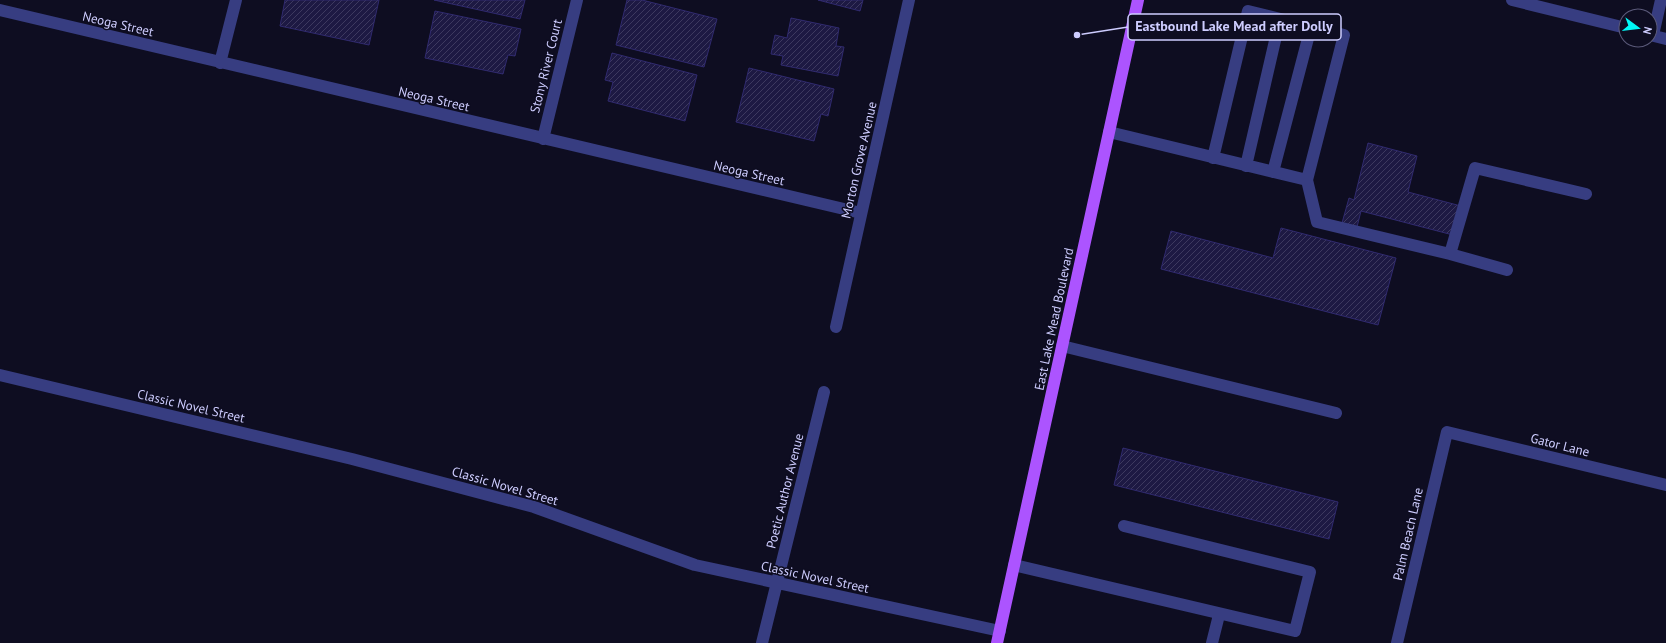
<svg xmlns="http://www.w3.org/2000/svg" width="1666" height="643" font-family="'PT Sans',sans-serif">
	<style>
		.building { fill: url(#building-hatch); stroke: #302a6f }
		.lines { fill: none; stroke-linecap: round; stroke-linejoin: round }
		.lane { stroke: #373d81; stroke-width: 12 }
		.street { stroke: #373d81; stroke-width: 12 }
		.primary { stroke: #ac54ff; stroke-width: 12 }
		.labels { text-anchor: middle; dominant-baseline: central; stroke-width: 3; stroke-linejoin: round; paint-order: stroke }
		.street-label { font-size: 13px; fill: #cecdff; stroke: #0e0d21 }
		.leader { fill: none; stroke: #cecdff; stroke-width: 1.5 }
		.callout-dot { fill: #cecdff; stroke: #0e0d21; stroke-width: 1.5 }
		.callout { fill: #0e0d21; stroke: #cecdff; stroke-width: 1.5 }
		.callout-label { font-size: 14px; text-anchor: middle; font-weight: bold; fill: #cecdff }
	</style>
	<defs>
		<pattern id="building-hatch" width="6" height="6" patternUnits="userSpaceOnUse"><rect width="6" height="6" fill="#1d1943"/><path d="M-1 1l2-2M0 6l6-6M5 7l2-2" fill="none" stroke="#3d395f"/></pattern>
	</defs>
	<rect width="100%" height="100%" fill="#0e0d21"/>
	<path class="building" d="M 285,0 L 379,0 L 369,45 L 280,26 Z
		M 434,0 L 525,0 L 520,19 Z
		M 627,0 L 642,0 L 717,19 L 704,67 L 616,45 Z
		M 818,0 L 863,0 L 860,11 Z
		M 435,11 L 521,29 L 515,56 L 508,55 L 503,74 L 425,58 Z
		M 791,18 L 839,28 L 836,46 L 844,47 L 838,76 L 781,65 L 783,56 L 771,54 L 775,35 L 787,38 Z
		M 612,53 L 697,75 L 685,121 L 608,101 L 613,82 L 605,80 Z
		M 749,68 L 834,89 L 828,116 L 821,114 L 814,141 L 736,122 Z
		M 1368,143 L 1417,156 L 1408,192 L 1461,206 L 1453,235 L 1361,211 L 1357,227 L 1342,223 L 1349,198 L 1354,200 Z
		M 1281,228 L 1396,258 L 1378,325 L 1161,269 L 1171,231 L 1273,258 Z
		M 1123,448 L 1338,502 L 1329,539 L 1114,485 Z"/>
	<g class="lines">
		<path class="lane" d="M 1109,132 L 1307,180 L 1344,35 L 1248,11 L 1213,158
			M 1246,166 L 1280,19
			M 1273,172 L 1311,27
			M 1307,180 L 1317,222 L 1450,254 L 1475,168 L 1586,194
			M 1450,254 L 1507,270
			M 1062,346 L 1336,413
			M 1014,565 L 1295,631 L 1310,572 L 1124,526
			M 1212,643 L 1219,615"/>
		<path class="street" d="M 1512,0 L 1626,28
			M 0,10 L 861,213
			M 1650,35 L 1666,39
			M 1653,35 L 1661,0
			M 220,63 L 236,0
			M 543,139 L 577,0
			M 836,327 L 909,0
			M 0,375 L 352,459 L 534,507 L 695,565 L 1000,631
			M 762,643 L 824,392
			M 1397,643 L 1447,432 L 1666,485"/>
		<path class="primary" d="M 997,643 L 1138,0"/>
	</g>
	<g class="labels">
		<g class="street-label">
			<text transform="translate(118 24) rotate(13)">Neoga Street</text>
			<text transform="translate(546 66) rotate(-76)">Stony River Court</text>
			<text transform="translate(434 99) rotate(13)">Neoga Street</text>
			<text transform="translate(859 160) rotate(-77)">Morton Grove Avenue</text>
			<text transform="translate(749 173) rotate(13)">Neoga Street</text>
			<text transform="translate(1054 319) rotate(-78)">East Lake Mead Boulevard</text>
			<text transform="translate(191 406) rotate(13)">Classic Novel Street</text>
			<text transform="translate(1560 445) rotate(14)">Gator Lane</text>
			<text transform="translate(505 486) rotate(16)">Classic Novel Street</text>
			<text transform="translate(785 491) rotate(-76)">Poetic Author Avenue</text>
			<text transform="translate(1408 534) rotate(-77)">Palm Beach Lane</text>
			<text transform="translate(815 577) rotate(12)">Classic Novel Street</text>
		</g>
	</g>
	<path class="leader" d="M1077 35L1128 27"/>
	<circle class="callout-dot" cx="1077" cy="35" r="4"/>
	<rect class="callout" x="1128" y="14" width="213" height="26" rx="4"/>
	<g class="callout-label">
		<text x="1234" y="31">Eastbound Lake Mead after Dolly</text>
	</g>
	<g transform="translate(1638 28) rotate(105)"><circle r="19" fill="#0e0d21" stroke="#5b5a7a"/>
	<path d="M0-3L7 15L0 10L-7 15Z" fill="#00f8f6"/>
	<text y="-6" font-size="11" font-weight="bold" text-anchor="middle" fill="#cecdff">N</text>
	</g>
</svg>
